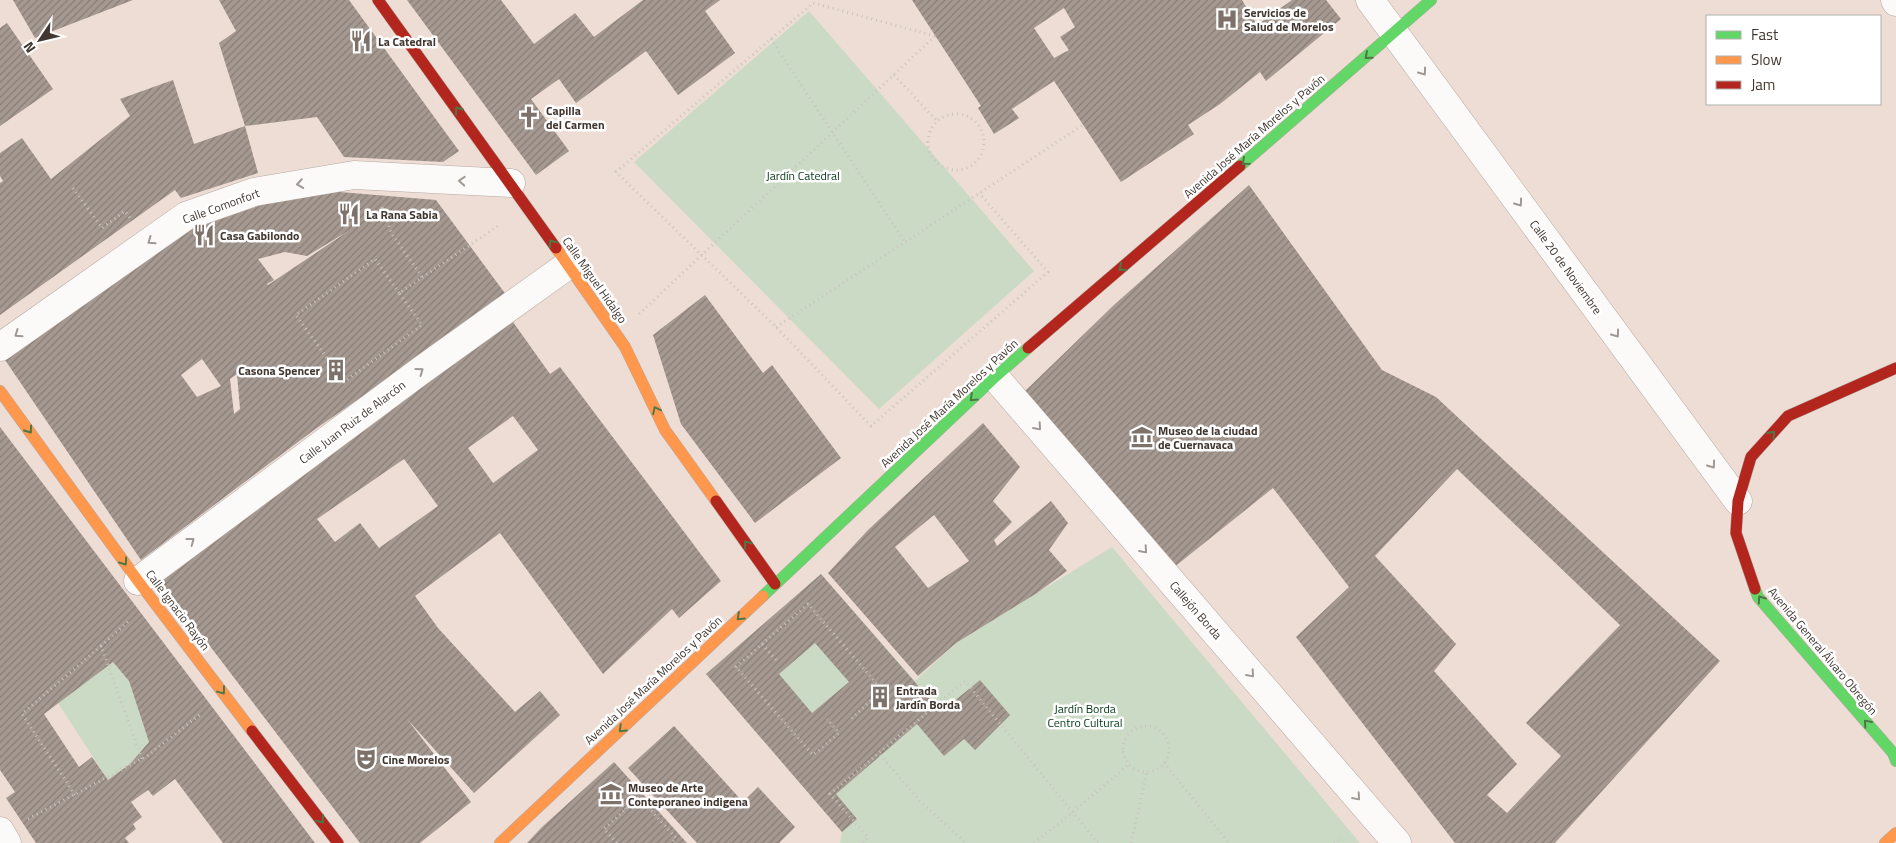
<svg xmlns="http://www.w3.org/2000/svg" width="1896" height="843" font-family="'Titillium Web',sans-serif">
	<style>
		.garden { fill: #cbdac4 }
		.building { fill: url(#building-hatch); fill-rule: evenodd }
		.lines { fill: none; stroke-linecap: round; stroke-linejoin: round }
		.street-casing { stroke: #b4a8a1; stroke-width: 29 }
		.fast-casing { stroke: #b4a8a1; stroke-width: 12 }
		.slow-casing { stroke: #b4a8a1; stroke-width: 12 }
		.jam-casing { stroke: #b4a8a1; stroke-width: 12 }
		.path { stroke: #c9c4c0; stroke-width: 3; stroke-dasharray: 1 4; stroke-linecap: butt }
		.street { stroke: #fcfaf9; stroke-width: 28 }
		.fast { stroke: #63d668; stroke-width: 11 }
		.slow { stroke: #ff974d; stroke-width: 11 }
		.jam { stroke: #b3261e; stroke-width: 11 }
		.oneway { stroke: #4f7746 }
		.oneway2 { stroke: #9f9894 }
		.labels { text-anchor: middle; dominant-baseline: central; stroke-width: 5; stroke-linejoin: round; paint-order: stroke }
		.poi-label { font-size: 12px; font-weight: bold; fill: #423730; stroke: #fff; text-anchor: start }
		.street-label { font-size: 12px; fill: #423730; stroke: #fff }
		.park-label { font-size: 12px; fill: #043717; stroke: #fff }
	</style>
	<defs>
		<pattern id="building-hatch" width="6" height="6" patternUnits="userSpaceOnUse" patternTransform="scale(1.25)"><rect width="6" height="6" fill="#a59991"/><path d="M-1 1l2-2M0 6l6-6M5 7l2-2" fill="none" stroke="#887e77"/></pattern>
	</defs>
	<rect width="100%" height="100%" fill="#eeddd4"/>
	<path class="garden" d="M 809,11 L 1034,271 L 879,409 L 634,162 Z
		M 1112,547 L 1360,843 L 840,843 L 842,832 L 706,674 L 821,574 L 915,681 L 956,643 Z
		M 113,662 L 129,681 L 149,742 L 130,764 L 108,780 L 58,703 Z"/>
	<path class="building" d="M 13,0 L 133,0 L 35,38 Z
		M 219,0 L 349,0 L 459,151 L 443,162 L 344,157 L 317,117 L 245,126 L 219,43 L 236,31 Z
		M 407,0 L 501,0 L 534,44 L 575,13 L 594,37 L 643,0 L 720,0 L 705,11 L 735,53 L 678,95 L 646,51 L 576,103 L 559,79 L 531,99 L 569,151 L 536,175 Z
		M 912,0 L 1242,0 L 1257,25 L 1292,0 L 1326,0 L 1341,19 L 1266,81 L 1260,72 L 1220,104 L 1188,125 L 1194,134 L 1121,182 L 1054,81 L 1012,109 L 1019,118 L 994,134 L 978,108 L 981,106 ZM 1064,8 L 1075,27 L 1060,37 L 1069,50 L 1054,58 L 1034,28 Z
		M 7,23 L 53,89 L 0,126 L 0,28 Z
		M 173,80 L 194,144 L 245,126 L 258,173 L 181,198 L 175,190 L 0,315 L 0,183 L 3,181 L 0,176 L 0,153 L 22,138 L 51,179 L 130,116 L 120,99 Z
		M 1249,185 L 1382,370 L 1436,397 L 1720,661 L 1555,843 L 1455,843 L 1296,637 L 1349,587 L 1273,488 L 1168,572 L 1020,396 L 1115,304 ZM 1457,469 L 1620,625 L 1526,723 L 1561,756 L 1507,813 L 1487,795 L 1517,764 L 1434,671 L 1456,644 L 1375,556 Z
		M 328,191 L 436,200 L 507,296 L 314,430 L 141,560 L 3,357 L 174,235 L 270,202 ZM 350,230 L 268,285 L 267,284 L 274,280 L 258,259 L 285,252 L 307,256 ZM 202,359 L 221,386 L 197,397 L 181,375 ZM 237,374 L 240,409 L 234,414 L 230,379 Z
		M 705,295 L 763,373 L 772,365 L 841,458 L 755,523 L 681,424 L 653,335 Z
		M 508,315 L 550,374 L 560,367 L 721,581 L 679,618 L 672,609 L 603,674 L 500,533 L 415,596 L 438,628 L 515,712 L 540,691 L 560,715 L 474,793 L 407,719 L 471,802 L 420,843 L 360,843 L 158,578 L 391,411 L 386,403 ZM 513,416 L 538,450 L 493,483 L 468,448 ZM 404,459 L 438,506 L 379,548 L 360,523 L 335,542 L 317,519 Z
		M 983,423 L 1020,467 L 993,501 L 1012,522 L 994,540 L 997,546 L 1051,501 L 1068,523 L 1049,550 L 1067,571 L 1037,593 L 956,643 L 918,676 L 828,573 L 868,530 ZM 934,515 L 969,561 L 928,588 L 895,547 Z
		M 0,427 L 263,774 L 315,843 L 223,843 L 175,779 L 153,796 L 148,790 L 131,802 L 142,817 L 133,824 L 136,829 L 125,838 L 129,843 L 36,843 L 6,798 L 15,792 L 0,770 ZM 113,662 L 129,681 L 149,742 L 130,764 L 108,780 L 92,757 L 79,767 L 44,714 Z
		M 821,574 L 941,712 L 980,680 L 1010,715 L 975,750 L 964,739 L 944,756 L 917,724 L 836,794 L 857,819 L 842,832 L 706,674 ZM 815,643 L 849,682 L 812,713 L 779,674 Z
		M 674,726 L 743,802 L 758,787 L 795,827 L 780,842 L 780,843 L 697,843 L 628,768 Z
		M 614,762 L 687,843 L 527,843 L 542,827 Z"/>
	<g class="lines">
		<g class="street-casing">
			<path id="street" d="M 1370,0 L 1738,501
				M 1895,0 L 1896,2
				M 0,347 L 186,216 L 254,192 L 354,175 L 511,183
				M 995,377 L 1397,843
				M 138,581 L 423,369 L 568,265
				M 0,831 L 7,843"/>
		</g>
		<g class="fast-casing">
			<path id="fast" d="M 1240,166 L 1431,0
				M 1755,589 L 1758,597 L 1893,753 L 1896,761
				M 763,596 L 995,377 L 1028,348"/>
		</g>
		<g class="slow-casing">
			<path id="slow" d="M 556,248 L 625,347 L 665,430 L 716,501
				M 0,391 L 138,581 L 252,731
				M 500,843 L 763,596
				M 1885,843 L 1896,833"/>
		</g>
		<g class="jam-casing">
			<path id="jam" d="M 378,0 L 556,248
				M 1028,348 L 1240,166
				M 716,501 L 775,584
				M 1755,589 L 1736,533 L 1738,501 L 1751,457 L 1788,416 L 1896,368
				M 252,731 L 338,843"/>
		</g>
		<path class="path" d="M 935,36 L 813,3 L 616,172 L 776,327 L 871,426 L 1048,272 L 979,193
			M 771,39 L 904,241
			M 894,75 L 937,121
			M928 142a28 28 0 1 1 56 0a28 28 0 1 1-56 0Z
			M 73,188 L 102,228 L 125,211 L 130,218
			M 382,207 L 392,234 L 422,277
			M 399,293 L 375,259 L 296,315 L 344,382 L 422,325 L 399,293 L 501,224
			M 639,314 L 935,36
			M 776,327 L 1083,125
			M 762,644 L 808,604 L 882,690 L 850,720
			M 101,646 L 130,620
			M 776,660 L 762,644 L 736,667 L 813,755 L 839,733 L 827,719
			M1123 749a23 23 0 1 1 46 0a23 23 0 1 1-46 0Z
			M 880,755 L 921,802 L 966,843
			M 1164,763 L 1229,843
			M 606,785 L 626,809
			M 75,795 L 22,714 L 101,646 L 142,759
			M 28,819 L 147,756 L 202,713
			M 617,843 L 604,829 L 639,797 L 676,838 L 671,843
			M 863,843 L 868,837 L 830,794 L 965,681 L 1098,843
			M 1034,843 L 1073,812 L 1129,764
			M 1131,843 L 1147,772
			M 1334,843 L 1338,840 L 1341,843"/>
		<use href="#street" class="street"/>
		<use href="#fast" class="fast"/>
		<use href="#slow" class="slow"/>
		<use href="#jam" class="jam"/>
	</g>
	<defs><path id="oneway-chevron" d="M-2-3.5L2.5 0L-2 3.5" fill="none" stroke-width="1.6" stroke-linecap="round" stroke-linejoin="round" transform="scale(1.25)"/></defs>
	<g class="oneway">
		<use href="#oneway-chevron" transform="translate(1368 56) rotate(139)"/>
		<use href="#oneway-chevron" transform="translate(458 110) rotate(-126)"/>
		<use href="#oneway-chevron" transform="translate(1245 162) rotate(139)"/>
		<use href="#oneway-chevron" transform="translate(552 243) rotate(-125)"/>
		<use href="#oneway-chevron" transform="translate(1122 268) rotate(139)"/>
		<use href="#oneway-chevron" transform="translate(973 398) rotate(137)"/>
		<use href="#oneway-chevron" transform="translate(656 410) rotate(-116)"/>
		<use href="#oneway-chevron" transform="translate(29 430) rotate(54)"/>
		<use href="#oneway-chevron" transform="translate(1772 434) rotate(-48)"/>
		<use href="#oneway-chevron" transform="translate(747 544) rotate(-126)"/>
		<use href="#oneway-chevron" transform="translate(124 562) rotate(54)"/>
		<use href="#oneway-chevron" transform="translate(1761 599) rotate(-125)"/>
		<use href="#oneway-chevron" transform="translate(740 617) rotate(137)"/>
		<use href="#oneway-chevron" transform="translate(222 691) rotate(53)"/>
		<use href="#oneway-chevron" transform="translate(1867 723) rotate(-131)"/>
		<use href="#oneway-chevron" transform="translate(622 729) rotate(136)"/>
		<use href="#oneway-chevron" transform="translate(321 820) rotate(53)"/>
	</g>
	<g class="oneway2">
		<use href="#oneway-chevron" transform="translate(1423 72) rotate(54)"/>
		<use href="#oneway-chevron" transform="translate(462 181) rotate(-177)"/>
		<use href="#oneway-chevron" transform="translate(300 184) rotate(171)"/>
		<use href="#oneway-chevron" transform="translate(1519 203) rotate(54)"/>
		<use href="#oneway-chevron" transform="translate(151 241) rotate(145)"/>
		<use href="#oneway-chevron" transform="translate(18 334) rotate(145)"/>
		<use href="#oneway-chevron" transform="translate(1616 334) rotate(54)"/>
		<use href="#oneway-chevron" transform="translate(420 371) rotate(-36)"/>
		<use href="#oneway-chevron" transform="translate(1038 427) rotate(49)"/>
		<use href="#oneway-chevron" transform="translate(1712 465) rotate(54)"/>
		<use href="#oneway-chevron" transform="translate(191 541) rotate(-37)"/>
		<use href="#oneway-chevron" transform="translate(1144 550) rotate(49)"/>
		<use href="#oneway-chevron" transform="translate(1251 674) rotate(49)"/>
		<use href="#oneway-chevron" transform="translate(1357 797) rotate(49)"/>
	</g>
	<defs>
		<g id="hospital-bare" transform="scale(1.725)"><path d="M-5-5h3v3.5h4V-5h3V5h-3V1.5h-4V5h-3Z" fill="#7e7169" stroke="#fff" stroke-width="2.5" paint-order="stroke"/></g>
		<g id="restaurant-bare" transform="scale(1.725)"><path d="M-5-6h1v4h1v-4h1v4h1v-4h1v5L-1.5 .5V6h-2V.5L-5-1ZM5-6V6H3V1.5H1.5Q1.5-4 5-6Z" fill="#7e7169" stroke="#fff" stroke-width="2.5" paint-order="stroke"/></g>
		<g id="church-bare" transform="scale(1.725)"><path d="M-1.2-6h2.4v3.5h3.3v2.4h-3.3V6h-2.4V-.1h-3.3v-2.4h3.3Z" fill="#7e7169" stroke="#fff" stroke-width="2.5" paint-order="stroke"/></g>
		<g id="building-bare" transform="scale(1.725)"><path d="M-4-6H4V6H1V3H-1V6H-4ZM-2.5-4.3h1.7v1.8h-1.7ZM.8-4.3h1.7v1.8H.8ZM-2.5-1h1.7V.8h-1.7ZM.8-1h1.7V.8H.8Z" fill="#7e7169" stroke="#fff" stroke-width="2.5" paint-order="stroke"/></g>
		<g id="museum-bare" transform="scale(1.725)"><path d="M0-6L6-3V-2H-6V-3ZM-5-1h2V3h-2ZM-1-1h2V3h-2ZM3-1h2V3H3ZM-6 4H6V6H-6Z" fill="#7e7169" stroke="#fff" stroke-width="2.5" paint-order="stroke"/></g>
		<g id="theatre-bare" transform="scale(1.725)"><path d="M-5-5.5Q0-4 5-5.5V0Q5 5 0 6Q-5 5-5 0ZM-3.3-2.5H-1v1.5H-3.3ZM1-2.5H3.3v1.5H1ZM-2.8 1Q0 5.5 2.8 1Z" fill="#7e7169" stroke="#fff" stroke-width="2.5" paint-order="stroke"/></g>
	</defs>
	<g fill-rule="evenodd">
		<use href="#hospital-bare" x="1227" y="19"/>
		<use href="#restaurant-bare" x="361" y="41"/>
		<use href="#church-bare" x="529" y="117"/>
		<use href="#restaurant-bare" x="349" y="214"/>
		<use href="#restaurant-bare" x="204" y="235"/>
		<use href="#building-bare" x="336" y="370"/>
		<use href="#museum-bare" x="1142" y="437"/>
		<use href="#building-bare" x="880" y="697"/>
		<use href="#theatre-bare" x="366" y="759"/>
		<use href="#museum-bare" x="611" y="794"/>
	</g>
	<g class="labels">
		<g class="poi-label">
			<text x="1244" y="12">Servicios de<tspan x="1244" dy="14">Salud de Morelos</tspan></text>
			<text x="378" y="41">La Catedral</text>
			<text x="546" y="110">Capilla<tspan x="546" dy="14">del Carmen</tspan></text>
			<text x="366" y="214">La Rana Sabia</text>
			<text x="220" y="235">Casa Gabilondo</text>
			<text x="320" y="370" text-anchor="end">Casona Spencer</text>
			<text x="1158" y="430">Museo de la ciudad<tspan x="1158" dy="14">de Cuernavaca</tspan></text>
			<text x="896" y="690">Entrada<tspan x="896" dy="14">Jardín Borda</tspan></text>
			<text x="382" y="759">Cine Morelos</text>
			<text x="628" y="787">Museo de Arte<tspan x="628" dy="14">Conteporaneo indigena</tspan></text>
		</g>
		<g class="street-label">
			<text transform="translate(1254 136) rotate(-41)">Avenida José María Morelos y Pavón</text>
			<text transform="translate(221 206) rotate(-20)">Calle Comonfort</text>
			<text transform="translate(1566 267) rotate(54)">Calle 20 de Noviembre</text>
			<text transform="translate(595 280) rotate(55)">Calle Miguel Hidalgo</text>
			<text transform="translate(949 403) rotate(-43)">Avenida José María Morelos y Pavón</text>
			<text transform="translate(352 422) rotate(-37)">Calle Juan Ruiz de Alarcón</text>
			<text transform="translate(178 610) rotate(53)">Calle Ignacio Rayón</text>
			<text transform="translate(1196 610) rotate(49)">Callejón Borda</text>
			<text transform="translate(1823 651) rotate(50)">Avenida General Álvaro Obregón</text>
			<text transform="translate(653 680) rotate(-43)">Avenida José María Morelos y Pavón</text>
		</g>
		<g class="park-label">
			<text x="803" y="175">Jardín Catedral</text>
			<text x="1085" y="708">Jardín Borda<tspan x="1085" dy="14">Centro Cultural</tspan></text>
		</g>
	</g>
	<rect x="1706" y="15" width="175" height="90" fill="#ffffff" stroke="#b3afac"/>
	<rect x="1716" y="31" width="25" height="8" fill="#63d668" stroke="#b3afac"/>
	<text x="1751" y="40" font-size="15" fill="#423730">Fast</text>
	<rect x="1716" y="56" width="25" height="8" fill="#ff974d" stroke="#b3afac"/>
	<text x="1751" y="65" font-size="15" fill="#423730">Slow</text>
	<rect x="1716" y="81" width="25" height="8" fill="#b3261e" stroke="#b3afac"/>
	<text x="1751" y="90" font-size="15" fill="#423730">Jam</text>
	<g transform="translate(40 40) rotate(235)" stroke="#ffffff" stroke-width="4" paint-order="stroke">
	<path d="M0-4L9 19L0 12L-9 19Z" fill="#423730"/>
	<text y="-8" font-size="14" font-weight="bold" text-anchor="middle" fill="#423730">N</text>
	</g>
</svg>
